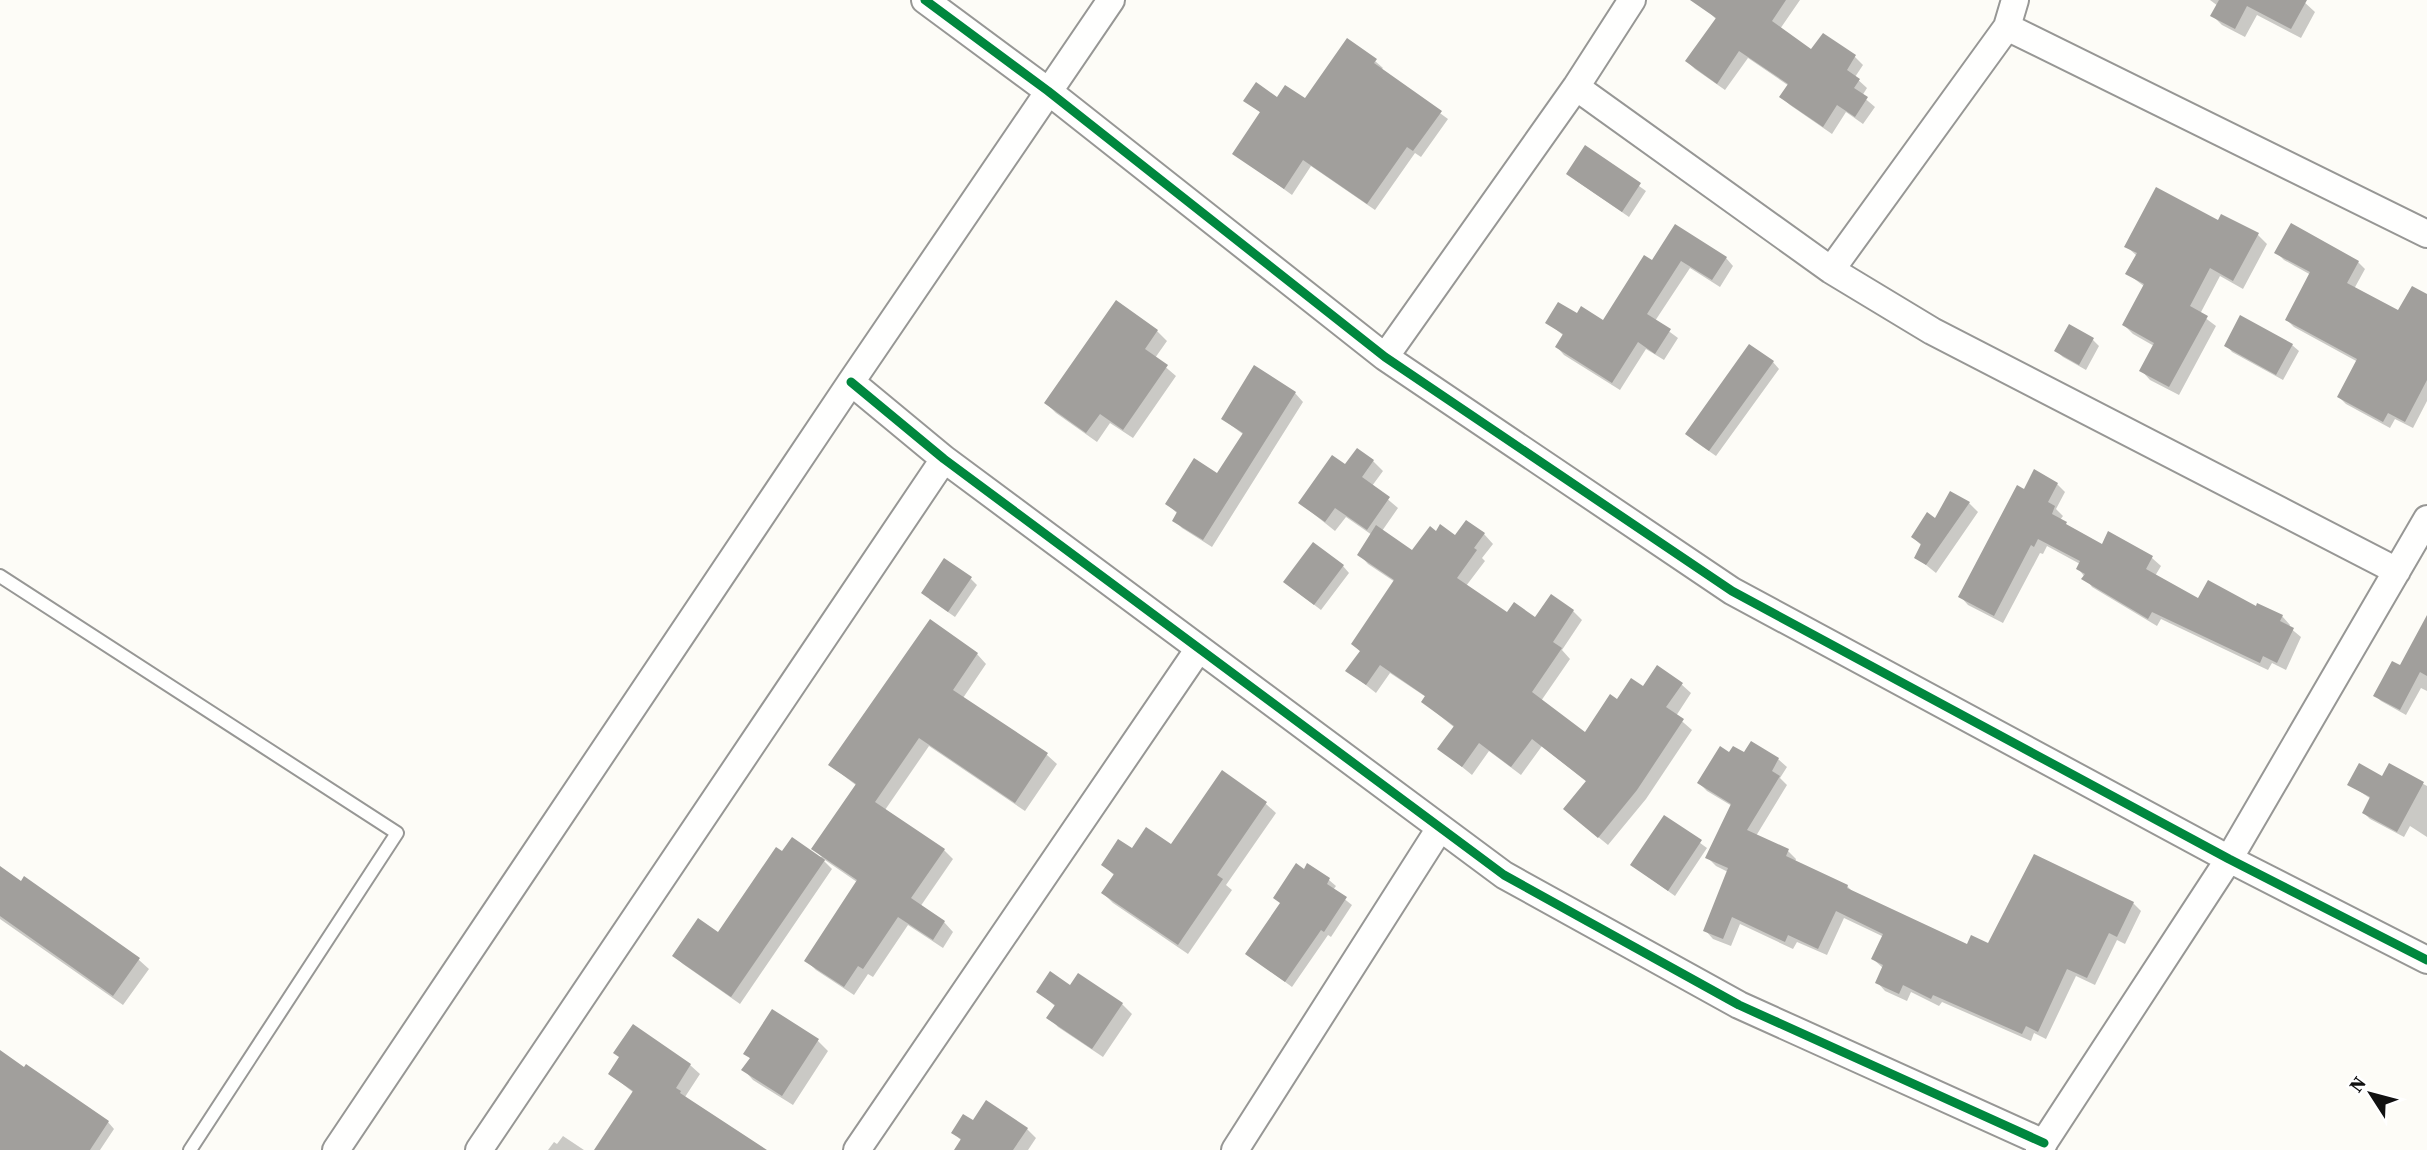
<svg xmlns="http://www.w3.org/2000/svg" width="2427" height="1150" font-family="'Source Serif 4',serif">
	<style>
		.shadow { fill: #0003 }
		.building { fill: #a19f9c }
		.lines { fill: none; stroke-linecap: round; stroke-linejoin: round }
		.lane-casing { stroke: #979795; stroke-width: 16 }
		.street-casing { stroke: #979795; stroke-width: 30 }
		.lane { stroke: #fffffe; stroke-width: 12 }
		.street { stroke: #fffffe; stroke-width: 26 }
		.cycleway-casing { stroke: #fff; stroke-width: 13 }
		.cycleway { stroke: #00873e; stroke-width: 9 }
	</style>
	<rect width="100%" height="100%" fill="#fdfcf7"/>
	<path class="shadow" d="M 1712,0 L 1800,0 L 1780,29 L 1812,52 L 1823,35 L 1855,57 L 1863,65 L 1855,77 L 1867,88 L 1862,96 L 1875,107 L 1863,124 L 1846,112 L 1832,134 L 1790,105 L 1781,97 L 1789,86 L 1748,58 L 1725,90 L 1695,69 L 1687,61 L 1717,20 L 1706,9 Z
		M 2210,0 L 2302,0 L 2315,12 L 2301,38 L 2257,15 L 2245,37 L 2222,25 L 2212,15 L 2218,6 Z
		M 1375,61 L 1383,68 L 1381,70 L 1448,119 L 1421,157 L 1415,153 L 1375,210 L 1311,166 L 1292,195 L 1234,153 L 1261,113 L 1246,101 L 1306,100 Z
		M 1586,148 L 1646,191 L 1629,217 L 1575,180 Z
		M 2219,222 L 2258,235 L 2267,244 L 2243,289 L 2220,276 L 2200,314 L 2216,326 L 2179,395 L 2150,380 L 2141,370 L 2154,346 L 2133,334 L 2124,325 L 2145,287 L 2128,274 L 2137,256 L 2126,246 Z
		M 2277,253 L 2358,262 L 2365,269 L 2354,289 L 2399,313 L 2427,296 L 2427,401 L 2413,428 L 2395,419 L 2390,428 L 2346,404 L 2339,397 L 2358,362 L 2294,327 L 2287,320 L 2311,275 L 2284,260 Z
		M 1726,258 L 1733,266 L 1720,287 L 1690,268 L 1655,321 L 1678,338 L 1664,360 L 1646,349 L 1620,390 L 1564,355 L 1557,347 L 1564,336 L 1547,322 L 1577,316 L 1603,322 L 1653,263 Z
		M 1157,331 L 1167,341 L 1155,358 L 1176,376 L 1133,438 L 1110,423 L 1097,442 L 1056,413 L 1046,403 Z
		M 2093,340 L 2099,346 L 2086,370 L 2063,357 L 2056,351 Z
		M 2226,345 L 2292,345 L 2299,351 L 2283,380 L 2232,352 Z
		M 1773,362 L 1779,369 L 1716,456 L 1693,440 Z
		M 1254,368 L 1295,393 L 1303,402 L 1212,547 L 1182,528 L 1174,520 L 1178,514 L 1167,504 L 1218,475 L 1244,435 L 1223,419 Z
		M 1373,461 L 1383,471 L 1372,486 L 1398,508 L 1382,531 L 1413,552 L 1436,533 L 1455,537 L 1484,534 L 1493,544 L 1482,558 L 1485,561 L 1466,586 L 1507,615 L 1536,619 L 1573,611 L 1582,620 L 1562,650 L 1570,659 L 1541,701 L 1586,734 L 1618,701 L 1643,688 L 1681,684 L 1691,693 L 1676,716 L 1692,730 L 1646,799 L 1608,845 L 1575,818 L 1587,782 L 1542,746 L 1521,775 L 1489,751 L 1472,775 L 1440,749 L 1455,728 L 1423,702 L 1426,697 L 1390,673 L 1376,693 L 1348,671 L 1361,652 L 1353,644 L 1395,582 L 1368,564 L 1359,554 L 1372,535 L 1346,517 L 1335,531 L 1300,503 L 1346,467 Z
		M 2057,484 L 2065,492 L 2056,509 L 2063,516 L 2060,520 L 2072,530 L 2102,546 L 2109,534 L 2152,558 L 2161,566 L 2155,576 L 2199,600 L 2256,608 L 2282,616 L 2290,625 L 2289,627 L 2301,637 L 2286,670 L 2272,663 L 2268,670 L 2161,619 L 2157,626 L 2092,587 L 2078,568 L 2080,564 L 2047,546 L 2043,554 L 2040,553 L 2003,623 L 1968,605 L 1960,596 L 2024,492 Z
		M 1969,503 L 1978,512 L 1936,573 L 1916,557 L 1922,546 L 1913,537 L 1936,520 Z
		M 1343,566 L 1349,573 L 1321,610 L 1292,588 Z
		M 971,579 L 977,585 L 955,617 L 929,599 Z
		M 2427,636 L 2427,691 L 2421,688 L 2406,715 L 2381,701 L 2375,695 Z
		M 977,654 L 986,664 L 963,698 L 1047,755 L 1057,764 L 1025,811 L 929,746 L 885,810 L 944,850 L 953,859 L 920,907 L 944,922 L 953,932 L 943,948 L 908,925 L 873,977 L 868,974 L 854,995 L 816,970 L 806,960 L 857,882 L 825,860 L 824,861 L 832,869 L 740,1004 L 683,964 L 674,956 L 718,934 L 783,854 L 822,857 L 813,849 L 857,786 L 830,765 Z
		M 1752,743 L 1778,759 L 1787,767 L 1780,778 L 1787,785 L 1756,836 L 1788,851 L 1796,859 L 1795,862 L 1847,886 L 1855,894 L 1968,946 L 1989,945 L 2133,903 L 2141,911 L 2125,944 L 2117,940 L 2095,985 L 2076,976 L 2046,1039 L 2034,1033 L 2031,1041 L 1942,1002 L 1939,1006 L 1911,992 L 1907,1001 L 1885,991 L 1877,982 L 1883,968 L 1873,959 L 1884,937 L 1844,918 L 1827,955 L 1797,942 L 1793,949 L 1740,924 L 1731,946 L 1713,939 L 1705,930 L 1728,872 L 1716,866 L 1708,858 L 1732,806 L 1707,791 L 1699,783 L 1729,754 L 1744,755 Z
		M 2389,765 L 2427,786 L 2427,837 L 2410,826 L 2404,837 L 2370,819 L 2364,813 L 2371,799 L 2349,784 L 2382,778 Z
		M 1223,773 L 1266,804 L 1276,813 L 1226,885 L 1232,890 L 1188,954 L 1113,903 L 1103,893 L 1115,876 L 1103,865 L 1133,850 L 1171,846 Z
		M 1664,817 L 1707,848 L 1675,896 L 1632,865 Z
		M 1308,865 L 1329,880 L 1336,886 L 1333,890 L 1352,905 L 1331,937 L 1328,935 L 1292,987 L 1247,954 Z
		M 0,868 L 21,883 L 25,879 L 139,960 L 149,969 L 123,1005 L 0,919 Z
		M 1071,987 L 1122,1004 L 1132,1014 L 1103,1057 L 1058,1027 L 1049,1017 L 1056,1007 L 1039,992 Z
		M 773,1011 L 818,1041 L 828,1051 L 793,1105 L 753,1080 L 744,1070 L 751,1059 L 745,1054 Z
		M 0,1053 L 25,1069 L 26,1067 L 108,1122 L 114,1129 L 100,1150 L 0,1150 Z
		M 690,1065 L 700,1074 L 685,1097 L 755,1150 L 596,1150 L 634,1093 L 610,1074 Z
		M 973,1123 L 1027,1129 L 1036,1138 L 1028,1150 L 956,1150 L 962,1141 L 953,1133 Z
		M 563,1136 L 584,1150 L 548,1150 L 554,1142 L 557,1144 Z"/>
	<path class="building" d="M 1690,0 L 1786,0 L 1772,21 L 1811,49 L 1823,33 L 1856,55 L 1847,70 L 1860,79 L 1854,88 L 1868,97 L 1855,117 L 1837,105 L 1823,127 L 1779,97 L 1788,84 L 1739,51 L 1717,84 L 1685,61 L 1716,18 Z
		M 2219,0 L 2307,0 L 2291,29 L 2247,6 L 2235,29 L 2210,16 Z
		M 1347,38 L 1377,59 L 1374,63 L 1442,111 L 1413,151 L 1407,147 L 1367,204 L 1303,160 L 1284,189 L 1232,154 L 1260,112 L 1243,101 L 1256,82 L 1277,97 L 1285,85 L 1305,98 Z
		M 1585,145 L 1641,183 L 1622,212 L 1566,174 Z
		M 2156,187 L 2218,220 L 2221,214 L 2259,233 L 2233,281 L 2210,268 L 2190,306 L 2208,316 L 2169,387 L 2139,371 L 2154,343 L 2122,325 L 2144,284 L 2125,274 L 2137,253 L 2124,247 Z
		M 2291,223 L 2359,261 L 2347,283 L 2398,310 L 2412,286 L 2427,294 L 2427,380 L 2405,422 L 2388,413 L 2383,422 L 2337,397 L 2357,359 L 2285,320 L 2310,272 L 2274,253 Z
		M 1675,224 L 1727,257 L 1712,280 L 1681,261 L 1647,314 L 1671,329 L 1655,354 L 1638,342 L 1612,383 L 1555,347 L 1563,334 L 1545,323 L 1558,302 L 1577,313 L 1581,306 L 1603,320 L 1644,255 L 1652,260 Z
		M 1116,300 L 1158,330 L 1145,349 L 1168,365 L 1123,430 L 1100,414 L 1086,433 L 1044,403 Z
		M 2240,315 L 2293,344 L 2276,375 L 2224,346 Z
		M 2069,324 L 2094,338 L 2079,365 L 2054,351 Z
		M 1749,344 L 1774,361 L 1709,451 L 1685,434 Z
		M 1254,365 L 1296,392 L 1203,540 L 1172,521 L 1177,512 L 1165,504 L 1194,458 L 1217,473 L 1243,433 L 1221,419 Z
		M 1357,448 L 1374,460 L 1362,477 L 1390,497 L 1367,530 L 1335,508 L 1325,522 L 1298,503 L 1332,455 L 1345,464 Z
		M 2034,469 L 2058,483 L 2048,502 L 2055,506 L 2052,514 L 2067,522 L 2066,524 L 2102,544 L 2108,531 L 2153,556 L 2146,569 L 2198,598 L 2208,580 L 2256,606 L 2257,603 L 2283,615 L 2280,621 L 2294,628 L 2277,663 L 2263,656 L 2260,663 L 2152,612 L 2148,619 L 2081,579 L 2085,574 L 2076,569 L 2080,561 L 2038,539 L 2034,547 L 2031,545 L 1994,616 L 1958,597 L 2017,485 L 2024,489 Z
		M 1950,491 L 1970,502 L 1926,565 L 1914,558 L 1921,544 L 1911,537 L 1927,512 L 1935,518 Z
		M 1466,520 L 1485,533 L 1474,548 L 1477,550 L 1457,578 L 1507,612 L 1514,602 L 1535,617 L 1551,594 L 1574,610 L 1553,642 L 1562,648 L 1532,692 L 1585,732 L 1610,694 L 1617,699 L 1631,678 L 1643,686 L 1657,665 L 1683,683 L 1666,707 L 1684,719 L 1637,790 L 1598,838 L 1563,809 L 1586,781 L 1532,739 L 1511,767 L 1479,743 L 1462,767 L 1437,749 L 1454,726 L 1421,702 L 1425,696 L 1380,665 L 1366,685 L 1345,671 L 1360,651 L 1351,644 L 1394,580 L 1357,555 L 1376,525 L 1412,550 L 1430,526 L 1436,531 L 1440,524 L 1455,535 Z
		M 1313,542 L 1344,565 L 1314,605 L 1283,582 Z
		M 944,558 L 972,577 L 948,612 L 921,593 Z
		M 2427,615 L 2427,676 L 2420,672 L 2400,710 L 2373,696 L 2392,661 L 2400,665 Z
		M 930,619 L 978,653 L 953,690 L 1048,753 L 1015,803 L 919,738 L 875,802 L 945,849 L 911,898 L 945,921 L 933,940 L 898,917 L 863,969 L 858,966 L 844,987 L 804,961 L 857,880 L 811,849 L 856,784 L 828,765 Z
		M 1751,741 L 1779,758 L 1772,771 L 1780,776 L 1747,830 L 1789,849 L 1786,856 L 1848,885 L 1847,888 L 1967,944 L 1971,935 L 1988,943 L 2034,854 L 2134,902 L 2117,937 L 2109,933 L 2087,978 L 2067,969 L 2038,1032 L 2026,1026 L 2022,1034 L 1933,995 L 1931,999 L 1903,985 L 1899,994 L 1875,983 L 1883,965 L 1871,959 L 1883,934 L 1836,911 L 1818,949 L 1788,935 L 1785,942 L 1732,917 L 1723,939 L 1703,931 L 1728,868 L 1705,858 L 1731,804 L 1697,783 L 1720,746 L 1729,752 L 1733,746 L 1744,752 Z
		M 2359,763 L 2382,776 L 2389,763 L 2424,782 L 2397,832 L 2362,813 L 2370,797 L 2347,785 Z
		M 1222,770 L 1267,802 L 1217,875 L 1223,879 L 1178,945 L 1101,893 L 1114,874 L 1101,865 L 1118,839 L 1132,848 L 1146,827 L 1171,844 Z
		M 1664,815 L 1702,840 L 1668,891 L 1630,865 Z
		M 792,837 L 825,860 L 731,997 L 672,956 L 698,918 L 718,932 L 776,847 L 782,851 Z
		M 1296,863 L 1304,869 L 1307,863 L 1330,878 L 1327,884 L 1347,897 L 1324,932 L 1321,930 L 1285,982 L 1245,954 L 1280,903 L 1273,898 Z
		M 0,866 L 21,881 L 24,876 L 140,958 L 113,996 L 0,916 Z
		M 1050,971 L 1070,985 L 1078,973 L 1123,1003 L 1092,1049 L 1046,1018 L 1055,1005 L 1036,992 Z
		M 772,1009 L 819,1039 L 782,1096 L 741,1070 L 750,1058 L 743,1054 Z
		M 633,1024 L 691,1064 L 676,1088 L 681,1091 L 680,1093 L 767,1150 L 594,1150 L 633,1091 L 608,1074 L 619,1057 L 613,1053 Z
		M 0,1050 L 24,1067 L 26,1064 L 109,1121 L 90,1150 L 0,1150 Z
		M 986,1100 L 1028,1128 L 1013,1150 L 954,1150 L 961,1139 L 951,1133 L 963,1114 L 973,1120 Z"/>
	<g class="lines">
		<g class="lane-casing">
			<path id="lane" d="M 0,576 L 397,833 L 190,1150"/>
		</g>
		<g class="street-casing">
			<path id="street" d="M 925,0 L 1048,91 L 1385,357 L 1732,591 L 2229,859 L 2427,960
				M 2007,27 L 2427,234
				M 1576,87 L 1831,270 L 1932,331 L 2397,571
				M 1831,270 L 2007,27 L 2015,0
				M 1385,357 L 1576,87 L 1632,0
				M 851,382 L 944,459 L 1504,875 L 1739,1005 L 2044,1143
				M 336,1150 L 851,382 L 1111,0
				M 479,1150 L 944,459
				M 857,1150 L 1198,650
				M 1235,1150 L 1440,828
				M 2039,1150 L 2229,859 L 2427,519"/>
		</g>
		<use href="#lane" class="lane"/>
		<use href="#street" class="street"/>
		<g class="cycleway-casing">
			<path id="cycleway" d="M 925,0 L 1048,91 L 1385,357 L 1732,591 L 2229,859 L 2427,960
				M 851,382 L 944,459 L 1504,875 L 1739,1005 L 2044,1143"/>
		</g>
		<use href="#cycleway" class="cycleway"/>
	</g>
	<g transform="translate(2371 1094) rotate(306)" stroke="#ffffff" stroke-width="5" paint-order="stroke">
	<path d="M0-5L12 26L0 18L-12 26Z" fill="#111111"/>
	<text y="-10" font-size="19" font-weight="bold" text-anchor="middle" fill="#111111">N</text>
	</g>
</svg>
